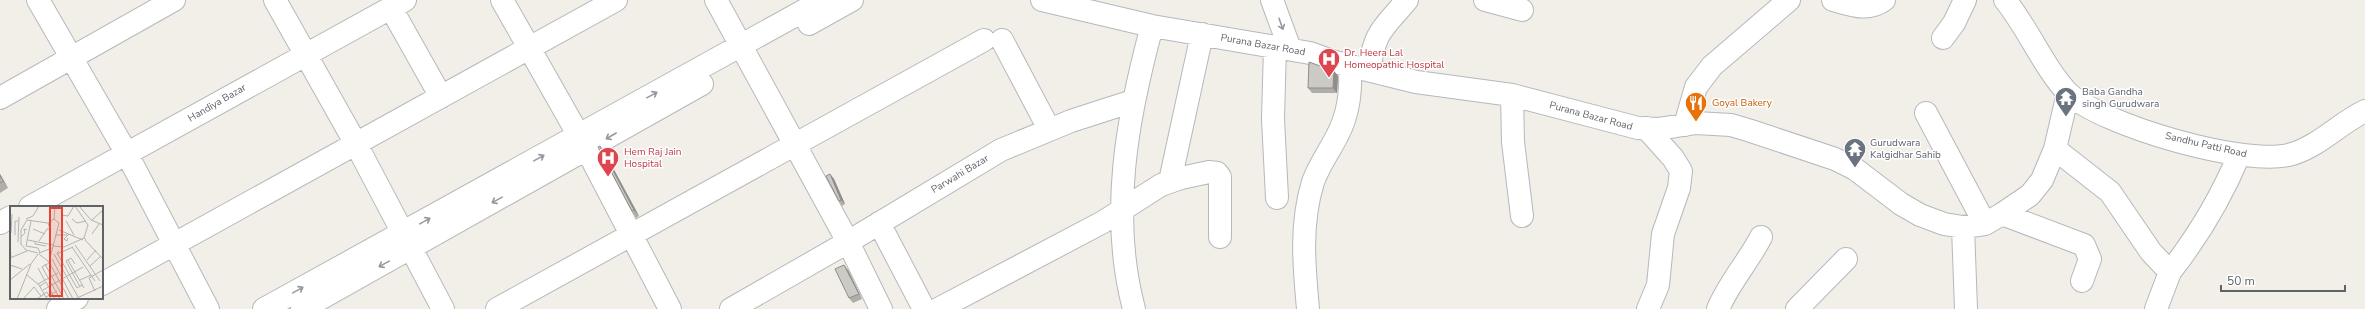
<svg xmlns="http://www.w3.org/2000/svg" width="2365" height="309" font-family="'Nunito Sans',sans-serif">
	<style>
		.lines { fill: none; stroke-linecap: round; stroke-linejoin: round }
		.minor-casing { stroke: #b5b8bc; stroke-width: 24 }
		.minor { stroke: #fff; stroke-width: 22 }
		.wall { fill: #afaea9 }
		.shaded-wall { fill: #8f8d8a }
		.building { fill: #cccac5; stroke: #8f8d8a }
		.oneway { stroke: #979a9d }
		.labels { text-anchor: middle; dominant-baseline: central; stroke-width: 3; stroke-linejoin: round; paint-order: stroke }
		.street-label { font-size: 10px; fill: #5f6368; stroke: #fff }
		.health-label { font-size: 10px; fill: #be3a42; stroke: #fff; text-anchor: start }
		.worship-label { font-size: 10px; fill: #5b616d; stroke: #fff; text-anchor: start }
		.food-label { font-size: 10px; fill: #c56008; stroke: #fff; text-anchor: start }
		.inset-road { fill: none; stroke: #b3b3b1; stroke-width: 1 }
		.view { fill: #ea4335; fill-opacity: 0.15; stroke: #ea4335; stroke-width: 2 }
		.inset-edge { fill: none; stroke: #5f6368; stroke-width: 2 }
	</style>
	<rect width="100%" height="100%" fill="#f1efe8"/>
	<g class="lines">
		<g class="minor-casing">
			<path id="minor" d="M 38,0 L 127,154 L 208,309
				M 275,0 L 356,144 L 443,309
				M 502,0 L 587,150 L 670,309
				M 716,0 L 848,242 L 881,309
				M 1042,0 L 1152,26 L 1310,53 L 1335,62 L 1416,82 L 1512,95 L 1638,128 L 1658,129 L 1696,123 L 1731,125 L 1751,131 L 1835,159 L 1855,169 L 1901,204 L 1920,215 L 1944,224 L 1963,227 L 1985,224 L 2002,214 L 2030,195 L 2042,180 L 2055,149 L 2068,93
				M 1272,0 L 1290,49
				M 1485,0 L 1522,10
				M 1833,0 C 1851,5 1868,12 1884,0
				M 2005,0 C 2028,28 2044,68 2068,93 C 2101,125 2248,168 2292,154 C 2319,146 2340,123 2365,111
				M 391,8 L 441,97
				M 809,24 L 852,0
				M 1943,38 L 1954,23 L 1965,0
				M 1002,40 L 1049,129
				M 1275,46 L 1273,119 L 1277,198
				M 1369,70 C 1375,30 1383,29 1407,0
				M 1512,95 L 1513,142 L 1522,216
				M 0,98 L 174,0
				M 1926,113 L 1985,224
				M 1685,125 L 1696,87 L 1712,66 L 1789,0
				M 1646,128 L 1673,158 L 1681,171 L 1679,188 L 1663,234 L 1658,285 L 1648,309
				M 2055,149 L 2110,192 L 2151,252 L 2170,272 C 2199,235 2221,198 2239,155
				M 1170,181 L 1202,34
				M 30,207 L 405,0
				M 2002,214 L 2084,245 L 2090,259 L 2082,281
				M 0,223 L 11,217
				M 879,223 L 924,309
				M 1963,227 L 1966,309
				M 102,284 L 616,0
				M 58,309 L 77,298
				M 264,309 L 823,0
				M 302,309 L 702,84
				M 497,309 L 984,40
				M 731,309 L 848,242 L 1001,150 L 1071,121 L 1133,101
				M 938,309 L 1103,222 L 1161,185 L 1181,178 L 1209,172 L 1217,173 L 1220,177 L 1220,237
				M 1134,309 C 1109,215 1127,118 1152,26
				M 1308,309 C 1304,266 1300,224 1313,182 C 1319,165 1329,152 1337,136 C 1349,114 1351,91 1350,66
				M 1718,309 C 1729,283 1748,262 1761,237
				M 1797,309 L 1846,259
				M 2156,309 L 2170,272"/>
		</g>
		<use href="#minor" class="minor"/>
	</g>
	<path class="wall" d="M 1334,71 L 1338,76 L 1337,93 L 1312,93 L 1308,88 Z
		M 600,146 L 605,153 L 639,216 L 636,218 L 632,211 Z
		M 0,174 L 8,188 L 0,193 Z
		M 830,174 L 834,179 L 845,204 L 842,206 L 839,201 Z
		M 848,270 L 862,299 L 853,303 L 849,298 Z"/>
	<path class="shaded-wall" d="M 1334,71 L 1338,76 L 1337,93 L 1333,88 Z
		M 600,146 L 605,153 L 639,216 L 634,210 Z
		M 0,174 L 8,188 L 3,181 L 0,175 Z
		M 830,174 L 834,179 L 845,204 L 841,200 Z
		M 844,265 L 848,270 L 862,299 L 859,294 Z"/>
	<path class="building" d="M 1309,62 L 1334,71 L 1333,88 L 1308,88 Z
		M 600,146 L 634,210 L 632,211 L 598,147 Z
		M 830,174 L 841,200 L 839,201 L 826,176 Z
		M 0,175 L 3,181 L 0,183 Z
		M 844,265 L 859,294 L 849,298 L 835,269 Z"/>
	<defs><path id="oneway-shaft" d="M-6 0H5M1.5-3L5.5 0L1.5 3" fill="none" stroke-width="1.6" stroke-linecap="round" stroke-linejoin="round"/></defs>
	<g class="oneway">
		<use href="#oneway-shaft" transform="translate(1281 24) rotate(71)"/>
		<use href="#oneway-shaft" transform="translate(652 95) rotate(-29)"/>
		<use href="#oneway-shaft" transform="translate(611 136) rotate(150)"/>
		<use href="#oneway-shaft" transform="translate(539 158) rotate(-29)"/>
		<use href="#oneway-shaft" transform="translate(497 200) rotate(151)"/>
		<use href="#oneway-shaft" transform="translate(425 221) rotate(-29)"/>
		<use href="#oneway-shaft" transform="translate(384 264) rotate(151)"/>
		<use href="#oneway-shaft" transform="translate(298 290) rotate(-29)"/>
	</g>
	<defs>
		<g id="hospital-pin" transform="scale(1.15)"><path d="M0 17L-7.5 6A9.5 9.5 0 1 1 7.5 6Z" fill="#e0444e" stroke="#fff"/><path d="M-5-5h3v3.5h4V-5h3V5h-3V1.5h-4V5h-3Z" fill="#fff"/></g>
		<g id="temple-pin" transform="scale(1.15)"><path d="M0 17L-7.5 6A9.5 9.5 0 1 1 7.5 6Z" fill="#6b7280" stroke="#fff"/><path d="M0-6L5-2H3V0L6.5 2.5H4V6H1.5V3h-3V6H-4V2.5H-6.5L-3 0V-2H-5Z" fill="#fff"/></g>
		<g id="restaurant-pin" transform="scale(1.15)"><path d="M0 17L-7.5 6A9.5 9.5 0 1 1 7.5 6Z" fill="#e8710a" stroke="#fff"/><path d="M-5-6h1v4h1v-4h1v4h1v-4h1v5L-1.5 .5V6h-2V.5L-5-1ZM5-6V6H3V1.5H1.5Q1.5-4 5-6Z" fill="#fff"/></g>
	</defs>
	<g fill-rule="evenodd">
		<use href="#hospital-pin" x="1329" y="59"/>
		<use href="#temple-pin" x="2066" y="98"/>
		<use href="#restaurant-pin" x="1696" y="103"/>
		<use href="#temple-pin" x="1855" y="149"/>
		<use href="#hospital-pin" x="608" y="158"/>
	</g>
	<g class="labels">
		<g class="street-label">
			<text transform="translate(1263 45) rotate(10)">Purana Bazar Road</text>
			<text transform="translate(217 103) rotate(-30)">Handiya Bazar</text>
			<text transform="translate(1591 116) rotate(15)">Purana Bazar Road</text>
			<text transform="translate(2206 145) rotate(13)">Sandhu Patti Road</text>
			<text transform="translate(960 174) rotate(-31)">Parwahi Bazar</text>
		</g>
		<g class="health-label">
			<text x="1344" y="53">Dr. Heera Lal<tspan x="1344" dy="12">Homeopathic Hospital</tspan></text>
			<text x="624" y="152">Hem Raj Jain<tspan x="624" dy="12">Hospital</tspan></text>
		</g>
		<g class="worship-label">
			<text x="2082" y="92">Baba Gandha<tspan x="2082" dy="12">singh Gurudwara</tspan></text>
			<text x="1870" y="143">Gurudwara<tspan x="1870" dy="12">Kalgidhar Sahib</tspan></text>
		</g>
		<g class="food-label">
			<text x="1712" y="103">Goyal Bakery</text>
		</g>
	</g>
	<g transform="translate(10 206)">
		<rect width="93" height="93" fill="#f1efe8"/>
		<path class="inset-road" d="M 65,0 L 78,19 L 74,32 L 76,34M 69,0 L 81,14 L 93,19M 51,9 L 58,10 L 64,0M 16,13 L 23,10 L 29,0M 44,13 L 45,0M 62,13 L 67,17 L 76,15M 82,14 L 93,4M 21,15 L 16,40 L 28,42 L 30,47M 56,15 L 64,29M 23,23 L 35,28M 49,24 L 73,34M 1,27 L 2,8M 82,28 L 89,18M 5,29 L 5,15 L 8,15M 45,29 L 58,29M 11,31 L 15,27 L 14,23 L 17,24M 58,32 L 57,35 L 54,33 L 59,28M 18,34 L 43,39M 75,34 L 93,53M 29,35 L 37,23 L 40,23 L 38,17M 8,36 L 9,11M 25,36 L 25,38 L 36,40M 10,37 L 16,44 L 28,47M 0,38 L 1,52M 11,38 L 11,24 L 17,14 L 38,17 L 44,13M 65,39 L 90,75M 43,40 L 54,41 L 74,32M 62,41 L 85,75M 49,45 L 47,47 L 67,82 L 72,79M 29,47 L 42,42M 29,48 L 39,56M 44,48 L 68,91M 47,48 L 63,41M 0,52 L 17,45M 42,53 L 63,93M 58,54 L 74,82M 77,54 L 86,44M 39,56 L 49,17 L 44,13M 39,56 L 59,93M 39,57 L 32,61 L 50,93M 35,58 L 54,93M 65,58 L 61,52 L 56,55 L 70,81M 0,59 L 12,63M 80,60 L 91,50M 28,62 L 35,75M 17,69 L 29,79 L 37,93M 0,74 L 20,58M 70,74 L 81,69M 28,78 L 48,67M 30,80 L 36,76 L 45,93M 33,84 L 73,61M 85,85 L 79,72 L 93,64M 36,91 L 47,85M 7,93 L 21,58 L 28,48M 13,93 L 24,81 L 31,90M 27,93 L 37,86 L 41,93M 65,93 L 93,80"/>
		<path class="view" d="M 40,2 L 52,2 L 52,90 L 40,90 Z"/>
		<rect width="93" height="93" class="inset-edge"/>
	</g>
	<path d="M2221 285v6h124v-6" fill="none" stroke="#5f6368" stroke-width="2"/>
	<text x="2227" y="285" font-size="12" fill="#5f6368" stroke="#ffffff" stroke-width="3" paint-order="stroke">50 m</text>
</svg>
